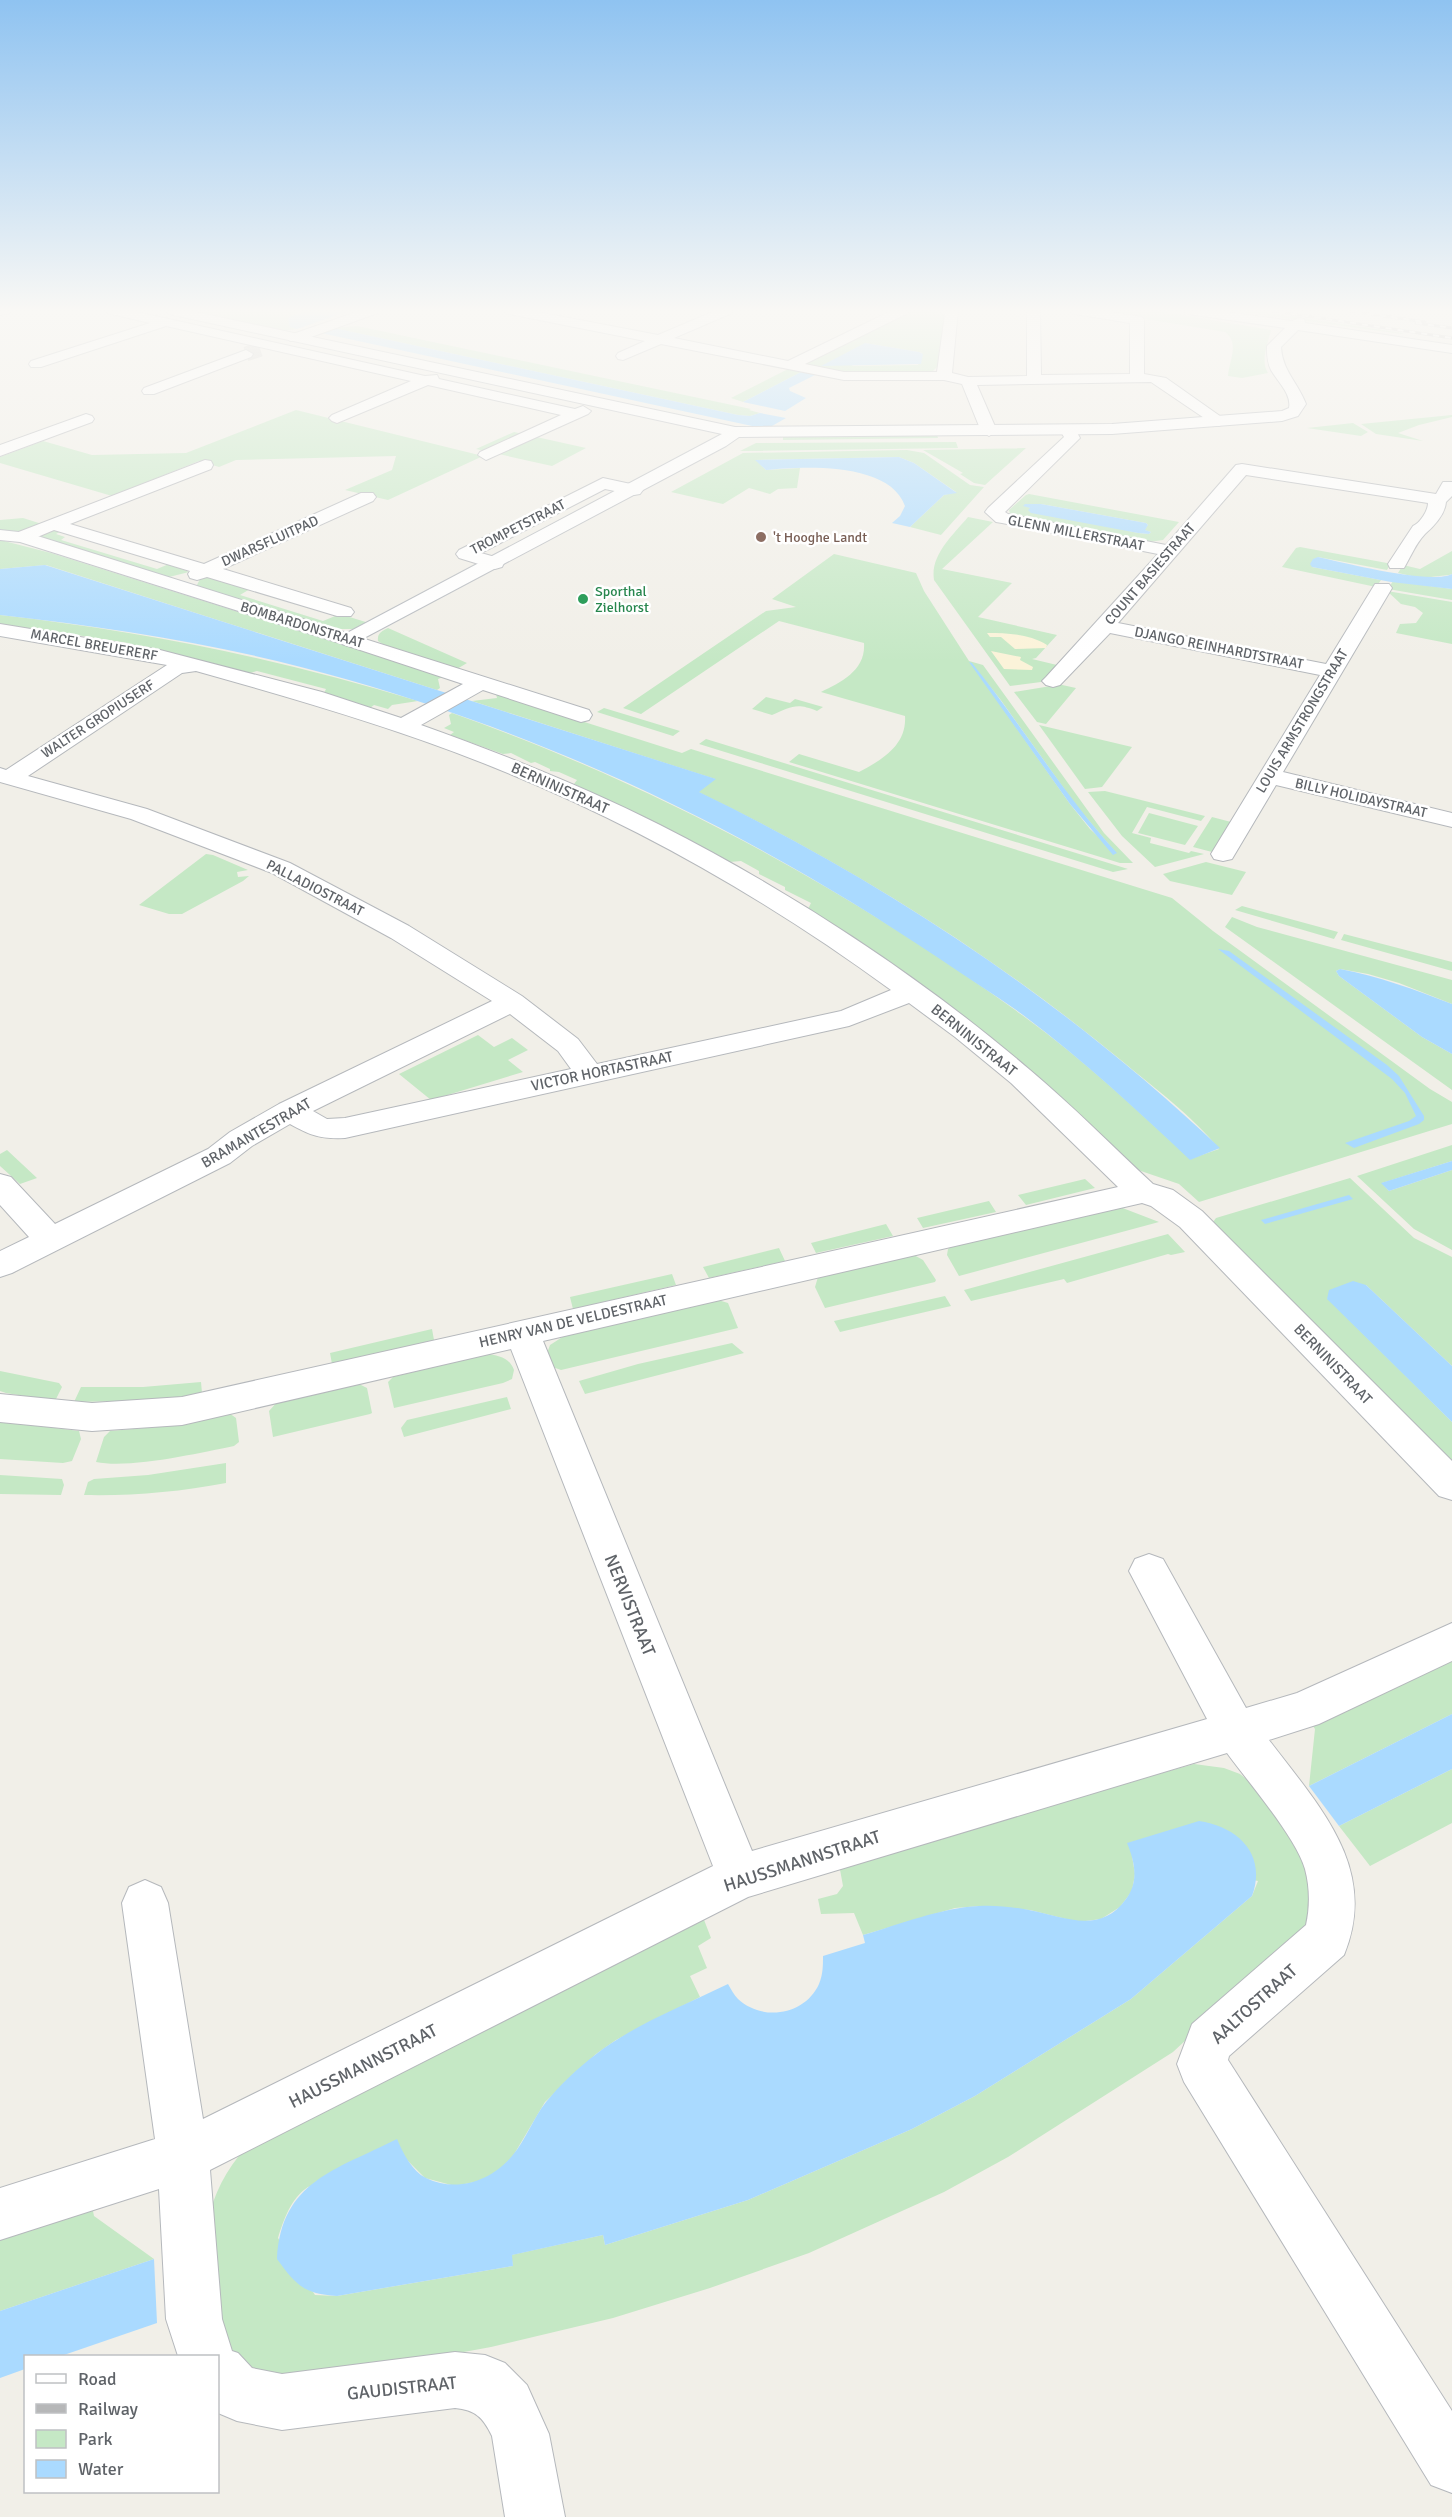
<svg xmlns="http://www.w3.org/2000/svg" width="1452" height="2517" font-family="Signika,sans-serif">
	<style>
		.green { fill: #c5e8c5; fill-rule: evenodd }
		.sand { fill: #fbf3d9 }
		.water { fill: #aadaff }
		.lines { fill: none; stroke-linecap: round; stroke-linejoin: round }
		.street-tunnel { stroke: #ccccc8; stroke-width: 15; stroke-dasharray: 15 8; stroke-linecap: butt }
		.street-casing { stroke: #b5b8bc; stroke-width: 2 }
		.secondary-casing { stroke: #b6babf; stroke-width: 2 }
		.street { fill: #fff; fill-rule: evenodd }
		.secondary { fill: #fff; fill-rule: evenodd }
		.rail-casing { stroke: #b6b7b8; stroke-width: 3 }
		.rail { stroke: #fff; stroke-width: 2; stroke-dasharray: 6; stroke-linecap: butt }
		.education-dot { fill: #8d6e63; stroke: #fff; stroke-width: 2 }
		.leisure-dot { fill: #2e9e5b; stroke: #fff; stroke-width: 2 }
		.labels { text-anchor: middle; dominant-baseline: central; stroke-width: 5; stroke-linejoin: round; paint-order: stroke }
		.far-street-label { font-size: 14px; fill: #5f6368; stroke: #fff }
		.far-education-label { font-size: 14px; fill: #785e54; stroke: #fff; text-anchor: start }
		.far-leisure-label { font-size: 14px; fill: #27864d; stroke: #fff; text-anchor: start }
		.street-label { font-size: 15px; fill: #5f6368; stroke: #fff }
		.near-street-label { font-size: 18px; fill: #5f6368; stroke: #fff }
	</style>
	<rect width="100%" height="100%" fill="#f1efe8"/>
	<path class="green" d="M 186,310 L 318,310 L 298,312 L 290,327 L 297,329 L 280,331 Z
		M 910,310 L 929,310 L 946,315 L 939,365 L 933,371 L 848,373 L 803,364 ZM 865,343 L 919,352 L 922,353 L 918,365 L 852,366 Z
		M 1090,310 L 1152,310 L 1271,330 C 1268,343 1260,361 1268,373 L 1242,378 L 1228,376 C 1229,361 1240,343 1225,332 Z
		M 1225,310 L 1249,310 L 1403,333 L 1402,334 Z
		M 357,326 L 751,409 L 749,410 L 760,413 L 750,416 L 738,415 L 334,328 Z
		M 788,369 L 803,371 L 743,402 L 731,398 Z
		M 296,410 L 483,456 L 388,500 L 345,490 L 392,470 L 396,456 L 236,460 L 219,467 L 199,461 L 112,496 L 0,463 L 0,457 L 43,441 L 92,455 L 186,453 Z
		M 1452,415 L 1452,417 L 1419,425 L 1398,433 L 1423,441 L 1376,434 L 1361,424 Z
		M 1353,423 L 1368,432 L 1361,436 L 1307,428 Z
		M 514,432 L 586,448 L 552,466 L 476,449 Z
		M 937,435 L 938,438 L 783,440 L 783,437 Z
		M 956,442 L 958,448 L 740,451 L 756,443 Z
		M 1026,448 L 985,485 L 974,483 L 960,474 L 963,473 L 923,450 Z
		M 907,450 L 924,453 L 970,485 L 984,487 L 941,535 L 910,527 L 944,495 L 956,492 L 914,463 L 899,457 L 756,460 L 766,470 L 800,468 L 797,488 L 778,489 L 770,494 L 749,488 L 723,504 L 671,492 L 743,453 Z
		M 1029,494 L 1179,522 L 1163,540 L 1149,542 L 1010,514 L 1009,510 L 1026,495 ZM 1025,504 L 1041,504 L 1146,523 L 1148,525 L 1144,530 L 1151,532 L 1149,534 L 1138,533 L 1030,508 Z
		M 968,517 L 993,522 L 942,569 L 1012,583 L 978,617 L 1057,635 L 1036,658 L 1032,659 L 1057,665 L 1041,682 L 1010,686 L 934,580 C 930,555 953,535 968,517 Z
		M 23,518 L 42,524 L 20,531 L 0,531 L 0,520 Z
		M 51,530 L 61,531 L 56,534 L 65,537 L 61,540 L 157,569 L 169,564 L 189,572 L 165,578 L 40,538 L 40,535 Z
		M 0,540 L 51,553 L 439,675 L 443,677 L 438,679 L 440,688 L 437,690 L 46,565 L 0,569 Z
		M 1300,547 L 1387,563 L 1391,563 L 1387,570 L 1318,557 L 1312,567 L 1381,580 L 1376,587 L 1282,567 L 1296,548 Z
		M 1452,551 L 1452,574 L 1449,575 L 1421,578 L 1398,573 L 1403,565 L 1420,569 Z
		M 834,554 L 916,573 L 924,591 L 969,661 L 983,665 L 1104,833 L 1133,863 L 1120,863 L 789,762 L 799,754 L 859,772 C 882,760 907,745 905,716 L 821,692 C 842,682 866,670 864,643 L 779,621 L 641,714 L 623,708 L 766,611 L 796,607 L 772,599 ZM 970,662 L 1000,699 L 1075,804 L 1116,853 L 1090,829 L 1070,804 Z
		M 206,577 L 250,589 L 240,595 L 323,621 L 340,614 L 372,624 L 354,629 L 331,629 L 196,587 L 200,579 Z
		M 1393,581 L 1452,589 L 1452,600 L 1388,589 Z
		M 1387,591 L 1452,602 L 1452,644 L 1396,633 L 1400,624 L 1416,623 L 1423,613 L 1415,607 L 1401,604 Z
		M 0,615 C 142,631 281,659 418,701 L 392,705 L 388,709 L 374,705 L 370,708 L 324,693 L 326,689 L 257,671 L 250,673 L 125,646 L 128,643 L 57,632 L 51,634 L 0,628 Z
		M 388,628 L 467,663 L 457,669 L 387,647 L 378,641 C 377,633 382,631 388,628 Z
		M 1053,683 L 1076,688 L 1046,724 L 1037,722 L 1014,692 L 1051,686 Z
		M 496,694 L 682,753 L 691,749 L 1172,898 L 1213,931 L 1430,1089 L 1452,1102 L 1452,1124 L 1199,1202 L 1179,1184 L 1138,1170 L 1038,1080 L 808,909 L 811,903 L 785,890 L 785,887 L 759,874 L 759,871 L 741,861 L 729,862 L 642,817 L 574,784 L 577,780 L 559,772 L 550,771 L 550,769 L 535,762 L 531,763 L 511,753 L 503,754 L 450,735 L 454,732 L 444,728 L 451,724 L 449,715 L 452,713 C 658,786 845,887 1022,1015 C 1082,1058 1136,1109 1190,1159 L 1219,1149 C 1193,1116 1154,1088 1122,1061 C 992,954 850,865 698,792 L 715,779 L 472,701 L 497,698 Z
		M 766,697 L 790,703 L 795,699 L 823,707 L 817,711 C 796,702 791,707 772,715 L 752,709 Z
		M 604,708 L 680,731 L 673,736 L 597,712 Z
		M 1039,725 L 1132,747 L 1102,787 L 1085,789 Z
		M 706,739 L 1128,869 L 1113,872 L 699,744 Z
		M 1105,791 L 1205,816 L 1201,821 L 1147,807 L 1132,833 L 1151,838 L 1150,843 L 1189,853 L 1191,851 L 1204,854 L 1155,867 L 1122,836 L 1088,792 Z
		M 1149,813 L 1198,826 L 1185,845 L 1138,833 Z
		M 1212,817 L 1231,822 L 1212,852 L 1193,847 Z
		M 206,854 L 213,855 L 248,870 L 237,872 L 238,877 L 249,876 L 243,881 L 182,914 L 169,914 L 139,905 Z
		M 1206,862 L 1246,872 L 1232,895 L 1170,881 L 1163,874 Z
		M 1242,906 L 1338,932 L 1334,939 L 1235,910 Z
		M 1232,917 L 1257,927 L 1452,980 L 1452,1004 L 1399,983 L 1368,974 L 1340,969 L 1336,971 L 1339,976 L 1422,1037 L 1452,1054 L 1452,1090 L 1225,927 Z
		M 1344,934 L 1452,962 L 1452,971 L 1341,940 Z
		M 478,1035 L 494,1047 L 512,1038 L 528,1050 L 508,1060 L 523,1072 L 431,1100 L 399,1074 Z
		M 1452,1145 L 1452,1161 L 1382,1183 L 1389,1191 L 1452,1170 L 1452,1250 L 1414,1229 L 1357,1176 Z
		M 7,1150 L 37,1178 L 20,1184 L 0,1166 L 0,1154 Z
		M 1350,1178 L 1414,1238 L 1452,1257 L 1452,1366 L 1366,1285 L 1327,1298 L 1452,1422 L 1452,1472 L 1214,1227 L 1213,1222 L 1216,1218 Z
		M 1085,1179 L 1095,1188 L 1026,1205 L 1018,1195 Z
		M 989,1201 L 996,1212 L 923,1228 L 917,1218 Z
		M 1120,1207 L 1159,1222 L 959,1276 L 947,1255 L 948,1249 L 952,1246 Z
		M 886,1224 L 893,1236 L 816,1253 L 811,1243 Z
		M 1168,1234 L 1185,1252 L 1171,1255 L 1168,1254 L 1067,1283 L 1064,1279 L 971,1301 L 964,1290 Z
		M 779,1248 L 785,1261 L 709,1278 L 703,1267 Z
		M 914,1255 L 923,1260 L 936,1280 L 935,1282 L 825,1308 L 815,1287 L 818,1277 Z
		M 672,1274 L 676,1285 L 573,1309 L 570,1297 Z
		M 945,1296 L 951,1306 L 840,1332 L 834,1321 Z
		M 718,1300 L 728,1303 L 738,1328 L 561,1370 L 550,1366 L 546,1356 L 550,1345 L 564,1336 Z
		M 432,1329 L 434,1340 L 332,1364 L 330,1353 Z
		M 732,1343 L 744,1353 L 585,1394 L 579,1381 L 638,1364 Z
		M 486,1354 C 498,1355 510,1358 514,1370 L 512,1379 L 503,1383 L 394,1408 L 388,1382 L 393,1377 Z
		M 0,1371 L 59,1383 L 62,1387 L 55,1401 L 6,1393 L 0,1391 Z
		M 201,1382 L 202,1393 L 169,1400 L 74,1402 L 81,1387 L 143,1387 Z
		M 359,1384 L 367,1388 L 372,1413 L 370,1414 L 273,1437 L 269,1411 L 278,1401 Z
		M 507,1397 L 511,1409 L 404,1437 L 401,1428 L 407,1420 Z
		M 229,1413 L 236,1418 L 239,1442 L 234,1446 C 199,1453 130,1469 96,1462 L 104,1437 L 110,1431 L 168,1426 Z
		M 0,1421 L 79,1431 L 81,1439 L 72,1461 L 63,1463 L 0,1459 Z
		M 226,1463 L 226,1483 C 179,1492 132,1496 84,1495 L 88,1482 L 94,1479 L 148,1475 Z
		M 0,1475 L 62,1479 L 64,1485 L 61,1495 L 0,1494 Z
		M 1452,1653 L 1452,1714 L 1309,1786 L 1315,1729 L 1310,1722 Z
		M 1194,1764 L 1224,1768 L 1240,1774 L 1259,1789 L 1314,1869 L 1310,1925 L 1173,2052 L 1008,2157 L 944,2192 L 809,2253 L 710,2288 L 613,2318 L 491,2347 L 382,2367 L 290,2377 L 268,2374 L 250,2366 L 236,2355 L 224,2338 L 210,2212 C 218,2184 232,2161 253,2140 L 701,1912 L 711,1938 L 698,1946 L 707,1968 L 690,1976 L 700,1997 L 616,2040 L 596,2054 L 545,2102 L 513,2156 L 498,2171 L 480,2181 L 455,2186 L 425,2178 L 405,2158 L 308,2187 C 291,2198 284,2219 278,2238 L 315,2295 L 337,2296 L 513,2266 L 511,2255 L 603,2235 L 605,2245 L 748,2200 L 912,2129 L 975,2096 L 1131,1999 L 1252,1896 L 1258,1881 L 1132,1856 L 1135,1874 L 1132,1891 L 1120,1907 L 1101,1919 L 1078,1922 L 1030,1910 L 980,1906 L 955,1908 L 863,1935 L 854,1913 L 821,1914 L 818,1899 L 837,1894 L 843,1886 L 839,1864 Z
		M 1452,1769 L 1452,1823 L 1370,1866 L 1339,1826 Z
		M 92,2206 L 94,2216 L 154,2259 L 0,2311 L 0,2237 Z"/>
	<path class="sand" d="M 987,633 C 1008,633 1029,634 1047,645 L 1046,648 L 1015,649 L 1001,637 L 990,637 Z
		M 991,651 L 1021,657 L 1020,660 L 1033,667 L 1032,670 L 1004,669 Z"/>
	<path class="water" d="M 352,310 L 297,329 L 290,327 L 288,318 L 305,311 Z
		M 334,328 L 738,415 L 750,416 L 760,413 L 786,418 L 772,426 L 752,426 L 321,333 Z
		M 865,343 L 919,352 L 923,354 L 921,364 L 821,366 Z
		M 803,371 L 817,374 L 789,388 L 790,391 L 806,398 L 785,411 L 743,402 Z
		M 899,457 L 914,463 L 957,493 L 944,495 L 910,527 L 892,523 L 900,516 L 905,506 C 890,462 804,466 766,470 L 755,460 Z
		M 1025,504 L 1041,504 L 1146,523 L 1148,525 L 1145,530 L 1151,532 L 1149,534 L 1138,533 L 1031,513 L 1028,510 L 1030,508 L 1023,506 Z
		M 1318,557 C 1346,563 1430,585 1452,574 L 1452,589 L 1391,582 L 1312,567 L 1310,564 L 1313,559 Z
		M 45,565 L 716,779 L 699,792 C 889,884 1066,1002 1220,1148 L 1190,1160 C 1137,1110 1082,1059 1023,1015 C 996,995 967,978 940,959 C 754,834 564,742 349,680 C 236,647 117,628 0,615 L 0,569 Z
		M 969,662 L 972,663 C 1022,725 1063,794 1117,853 L 1113,855 L 1070,804 Z
		M 1218,949 L 1229,951 L 1387,1065 L 1399,1076 L 1424,1116 L 1424,1120 L 1419,1124 L 1354,1148 L 1345,1143 L 1409,1121 L 1416,1116 L 1405,1093 L 1392,1079 Z
		M 1340,969 C 1379,976 1415,990 1452,1004 L 1452,1054 L 1422,1037 L 1339,976 L 1336,971 Z
		M 1452,1161 L 1452,1170 L 1389,1191 L 1381,1183 Z
		M 1349,1195 L 1353,1199 L 1265,1224 L 1261,1220 Z
		M 1353,1281 L 1366,1285 L 1452,1366 L 1452,1422 L 1327,1299 L 1329,1290 Z
		M 1452,1714 L 1452,1769 L 1339,1826 L 1309,1786 Z
		M 1199,1821 C 1239,1827 1267,1855 1252,1896 L 1131,1999 L 975,2096 L 912,2129 L 748,2200 L 605,2245 L 603,2235 L 512,2255 L 513,2266 L 337,2296 C 304,2294 296,2285 277,2259 C 281,2181 336,2170 397,2139 C 403,2153 412,2171 426,2178 C 457,2193 491,2181 512,2156 C 526,2140 533,2118 546,2102 C 560,2085 578,2068 595,2055 C 633,2025 685,2005 728,1984 C 731,1989 734,1995 738,1999 C 763,2022 805,2015 819,1984 C 823,1975 823,1965 823,1956 L 865,1943 L 863,1935 C 901,1924 940,1908 979,1906 C 995,1905 1013,1907 1029,1910 C 1065,1917 1100,1935 1126,1899 C 1139,1882 1135,1862 1127,1843 Z
		M 154,2259 L 157,2323 L 61,2356 L 26,2356 L 25,2369 L 0,2378 L 0,2311 Z"/>
	<g class="lines">
		<path class="street-tunnel" d="M 246,354 L 261,349"/>
		<g class="street-casing">
			<path id="street" d="M 0,310 L 12,310 L 10,313 L 0,315 Z
				M 105,310 L 128,310 L 425,376 L 437,375 L 439,379 L 575,409 L 583,406 L 591,411 L 588,414 L 486,460 L 478,455 L 480,452 L 561,415 L 428,385 L 337,423 L 332,421 L 329,418 L 332,415 L 411,381 L 166,326 L 41,367 L 31,367 L 29,364 L 31,361 L 150,323 L 107,313 Z
				M 362,310 L 380,310 L 378,313 L 300,341 L 290,341 L 288,338 L 290,335 Z
				M 502,310 L 527,310 L 658,335 L 717,310 L 733,310 L 732,313 L 674,338 L 788,361 L 893,310 L 909,310 L 908,313 L 805,364 L 844,372 L 937,372 L 945,314 L 936,310 L 958,310 L 952,373 L 968,377 L 1027,376 L 1027,310 L 1040,310 L 1041,375 L 1130,374 L 1130,323 L 1075,314 L 1068,310 L 1097,310 L 1142,317 L 1144,320 L 1144,374 L 1166,378 L 1227,421 L 1219,426 L 1213,424 L 1151,382 L 977,385 L 997,431 L 989,436 L 981,431 L 962,384 L 944,380 L 844,380 L 661,344 L 623,360 L 618,359 L 616,356 L 618,353 L 645,341 L 509,314 Z
				M 246,350 L 253,354 L 251,357 L 154,394 L 144,394 L 142,391 L 144,388 Z
				M 86,414 L 92,416 L 94,419 L 92,422 L 0,456 L 0,445 Z
				M 1068,425 L 1074,427 L 1080,438 L 1005,512 L 1008,514 L 1166,545 L 1236,465 L 1242,464 L 1436,494 L 1443,482 L 1452,482 L 1452,496 L 1446,502 C 1445,515 1433,527 1425,534 C 1416,543 1410,558 1404,568 L 1390,568 L 1388,564 L 1413,526 C 1420,523 1428,511 1428,503 L 1246,475 L 1118,623 L 1326,664 L 1375,584 L 1389,584 L 1392,588 L 1283,772 L 1452,813 L 1452,827 L 1276,785 L 1232,859 L 1223,861 L 1214,859 L 1211,854 L 1320,675 L 1110,633 L 1060,685 L 1053,687 L 1046,685 L 1042,681 L 1046,677 L 1158,554 L 1002,523 L 996,522 L 985,512 L 988,508 L 1064,437 L 1060,430 Z
				M 205,460 L 211,461 L 213,465 L 211,469 L 70,524 L 204,564 L 361,493 L 373,493 L 376,497 L 373,501 L 223,569 L 351,608 L 354,612 L 351,616 L 337,616 L 207,577 L 197,580 L 190,578 L 188,574 L 190,571 L 54,530 L 28,541 L 16,541 L 13,537 L 16,533 Z
				M 603,478 L 640,486 L 643,490 L 640,494 L 634,495 L 605,489 L 481,553 L 502,559 L 504,563 L 502,567 L 495,569 L 459,558 L 456,554 L 459,550 Z
				M 0,624 L 160,650 L 322,692 L 401,718 L 463,684 L 342,644 L 339,640 L 342,636 L 349,634 L 589,710 L 592,715 L 589,720 L 581,722 L 483,690 L 421,725 C 502,754 583,786 660,825 C 790,891 919,975 1030,1070 C 1073,1106 1112,1146 1153,1184 L 1173,1190 L 1202,1211 L 1452,1461 L 1452,1500 L 1439,1496 L 1180,1227 L 1151,1206 L 1142,1203 L 543,1341 L 752,1851 L 1207,1719 L 1129,1571 L 1135,1559 L 1149,1554 L 1163,1559 L 1246,1708 L 1297,1693 L 1452,1623 L 1452,1661 L 1319,1724 L 1269,1740 C 1318,1805 1380,1868 1344,1955 L 1229,2056 L 1228,2060 L 1452,2411 L 1452,2493 L 1431,2485 L 1184,2082 L 1177,2064 L 1192,2024 L 1306,1925 C 1310,1907 1310,1888 1305,1869 C 1296,1837 1248,1782 1227,1753 L 748,1897 L 210,2170 L 222,2319 L 232,2351 L 238,2353 L 252,2368 L 282,2374 L 455,2352 L 485,2355 L 505,2363 L 527,2385 L 549,2434 L 565,2517 L 505,2517 L 492,2436 C 483,2417 475,2410 455,2408 L 282,2430 L 237,2421 L 218,2413 L 218,2356 L 178,2356 L 166,2319 L 159,2189 L 0,2240 L 0,2188 L 155,2139 L 122,1903 L 129,1887 L 145,1880 L 161,1887 L 168,1903 L 203,2119 L 713,1866 L 511,1349 L 182,1425 L 92,1431 L 0,1422 L 0,1394 L 92,1403 L 182,1397 L 1118,1187 L 1011,1083 L 955,1037 L 909,1003 L 849,1026 L 345,1138 C 320,1139 312,1136 290,1124 L 252,1146 L 230,1163 L 12,1273 L 0,1277 L 0,1251 L 29,1237 L 0,1205 L 0,1174 L 11,1177 L 55,1224 L 208,1149 L 230,1132 L 279,1104 L 492,1001 L 391,938 L 272,873 L 131,819 L 0,782 L 0,768 L 6,770 L 167,665 L 0,636 ZM 196,671 C 296,699 396,728 493,767 C 635,824 768,900 891,990 L 841,1011 L 597,1064 L 578,1039 L 522,996 L 409,926 L 290,863 L 147,809 L 28,776 L 182,673 ZM 510,1014 L 558,1051 L 571,1069 L 345,1118 L 327,1119 L 313,1111 Z"/>
		</g>
		<g class="secondary-casing">
			<path id="secondary" d="M 163,310 L 186,310 L 735,427 L 1112,424 L 1282,411 L 1289,408 C 1292,394 1277,381 1271,370 C 1267,362 1267,354 1267,346 L 1285,328 L 1188,314 L 1182,310 L 1212,310 L 1292,321 L 1299,318 L 1304,319 L 1305,323 L 1452,345 L 1452,353 L 1298,330 L 1281,347 C 1282,370 1298,383 1306,404 L 1298,416 L 1282,421 L 1112,434 L 739,437 L 726,446 L 349,646 L 20,542 L 0,540 L 0,530 L 28,533 L 347,633 L 722,434 L 169,314 Z"/>
		</g>
		<use href="#street" class="street"/>
		<use href="#secondary" class="secondary"/>
		<g class="rail-casing">
			<path id="rail" d="M 1267,310 L 1452,338
				M 1344,310 L 1425,322
				M 1416,323 L 1452,328"/>
		</g>
		<use href="#rail" class="rail"/>
	</g>
	<linearGradient id="sky" x2="0" y2="1"><stop stop-color="#8fc3f1"/><stop offset="0.47" stop-color="#f9f8f5"/><stop offset="1" stop-color="#f9f8f5" stop-opacity="0"/></linearGradient>
	<rect width="1452" height="662" fill="url(#sky)"/>
	<circle class="education-dot" cx="761" cy="537" r="6"/>
	<circle class="leisure-dot" cx="583" cy="599" r="6"/>
	<g class="labels">
		<g class="far-street-label">
			<text transform="translate(518 527) rotate(-27)">TROMPETSTRAAT</text>
			<text transform="translate(1076 533) rotate(11)">GLENN MILLERSTRAAT</text>
			<text transform="translate(270 541) rotate(-24)">DWARSFLUITPAD</text>
			<text transform="translate(1150 574) rotate(-49)">COUNT BASIESTRAAT</text>
			<text transform="translate(302 625) rotate(17)">BOMBARDONSTRAAT</text>
			<text transform="translate(94 645) rotate(10)">MARCEL BREUERERF</text>
			<text transform="translate(1219 648) rotate(11)">DJANGO REINHARDTSTRAAT</text>
			<text transform="translate(98 719) rotate(-33)">WALTER GROPIUSERF</text>
			<text transform="translate(1302 721) rotate(-59)">LOUIS ARMSTRONGSTRAAT</text>
			<text transform="translate(1361 798) rotate(13)">BILLY HOLIDAYSTRAAT</text>
			<text transform="translate(315 888) rotate(27)">PALLADIOSTRAAT</text>
		</g>
		<g class="far-education-label">
			<text x="773" y="537">'t Hooghe Landt</text>
		</g>
		<g class="far-leisure-label">
			<text x="595" y="591">Sporthal<tspan x="595" dy="16">Zielhorst</tspan></text>
		</g>
		<g class="street-label">
			<text transform="translate(560 788) rotate(24)">BERNINISTRAAT</text>
			<text transform="translate(974 1040) rotate(39)">BERNINISTRAAT</text>
			<text transform="translate(602 1071) rotate(-12)">VICTOR HORTASTRAAT</text>
			<text transform="translate(256 1133) rotate(-30)">BRAMANTESTRAAT</text>
			<text transform="translate(573 1321) rotate(-13)">HENRY VAN DE VELDESTRAAT</text>
			<text transform="translate(1333 1364) rotate(46)">BERNINISTRAAT</text>
		</g>
		<g class="near-street-label">
			<text transform="translate(630 1605) rotate(68)">NERVISTRAAT</text>
			<text transform="translate(802 1861) rotate(-18)">HAUSSMANNSTRAAT</text>
			<text transform="translate(1254 2004) rotate(-42)">AALTOSTRAAT</text>
			<text transform="translate(363 2066) rotate(-27)">HAUSSMANNSTRAAT</text>
			<text transform="translate(402 2388) rotate(-6)">GAUDISTRAAT</text>
		</g>
	</g>
	<rect x="24" y="2355" width="195" height="138" fill="#ffffff" stroke="#bfc1c3" stroke-width="1.5"/>
	<rect x="36" y="2374" width="30" height="9" fill="#ffffff" stroke="#bfc1c3" stroke-width="1.5"/>
	<text x="78" y="2385" font-size="18" fill="#5f6368">Road</text>
	<rect x="36" y="2404" width="30" height="9" fill="#b6b7b8" stroke="#bfc1c3" stroke-width="1.5"/>
	<text x="78" y="2415" font-size="18" fill="#5f6368">Railway</text>
	<rect x="36" y="2430" width="30" height="18" fill="#c5e8c5" stroke="#bfc1c3" stroke-width="1.5"/>
	<text x="78" y="2445" font-size="18" fill="#5f6368">Park</text>
	<rect x="36" y="2460" width="30" height="18" fill="#aadaff" stroke="#bfc1c3" stroke-width="1.5"/>
	<text x="78" y="2475" font-size="18" fill="#5f6368">Water</text>
</svg>
